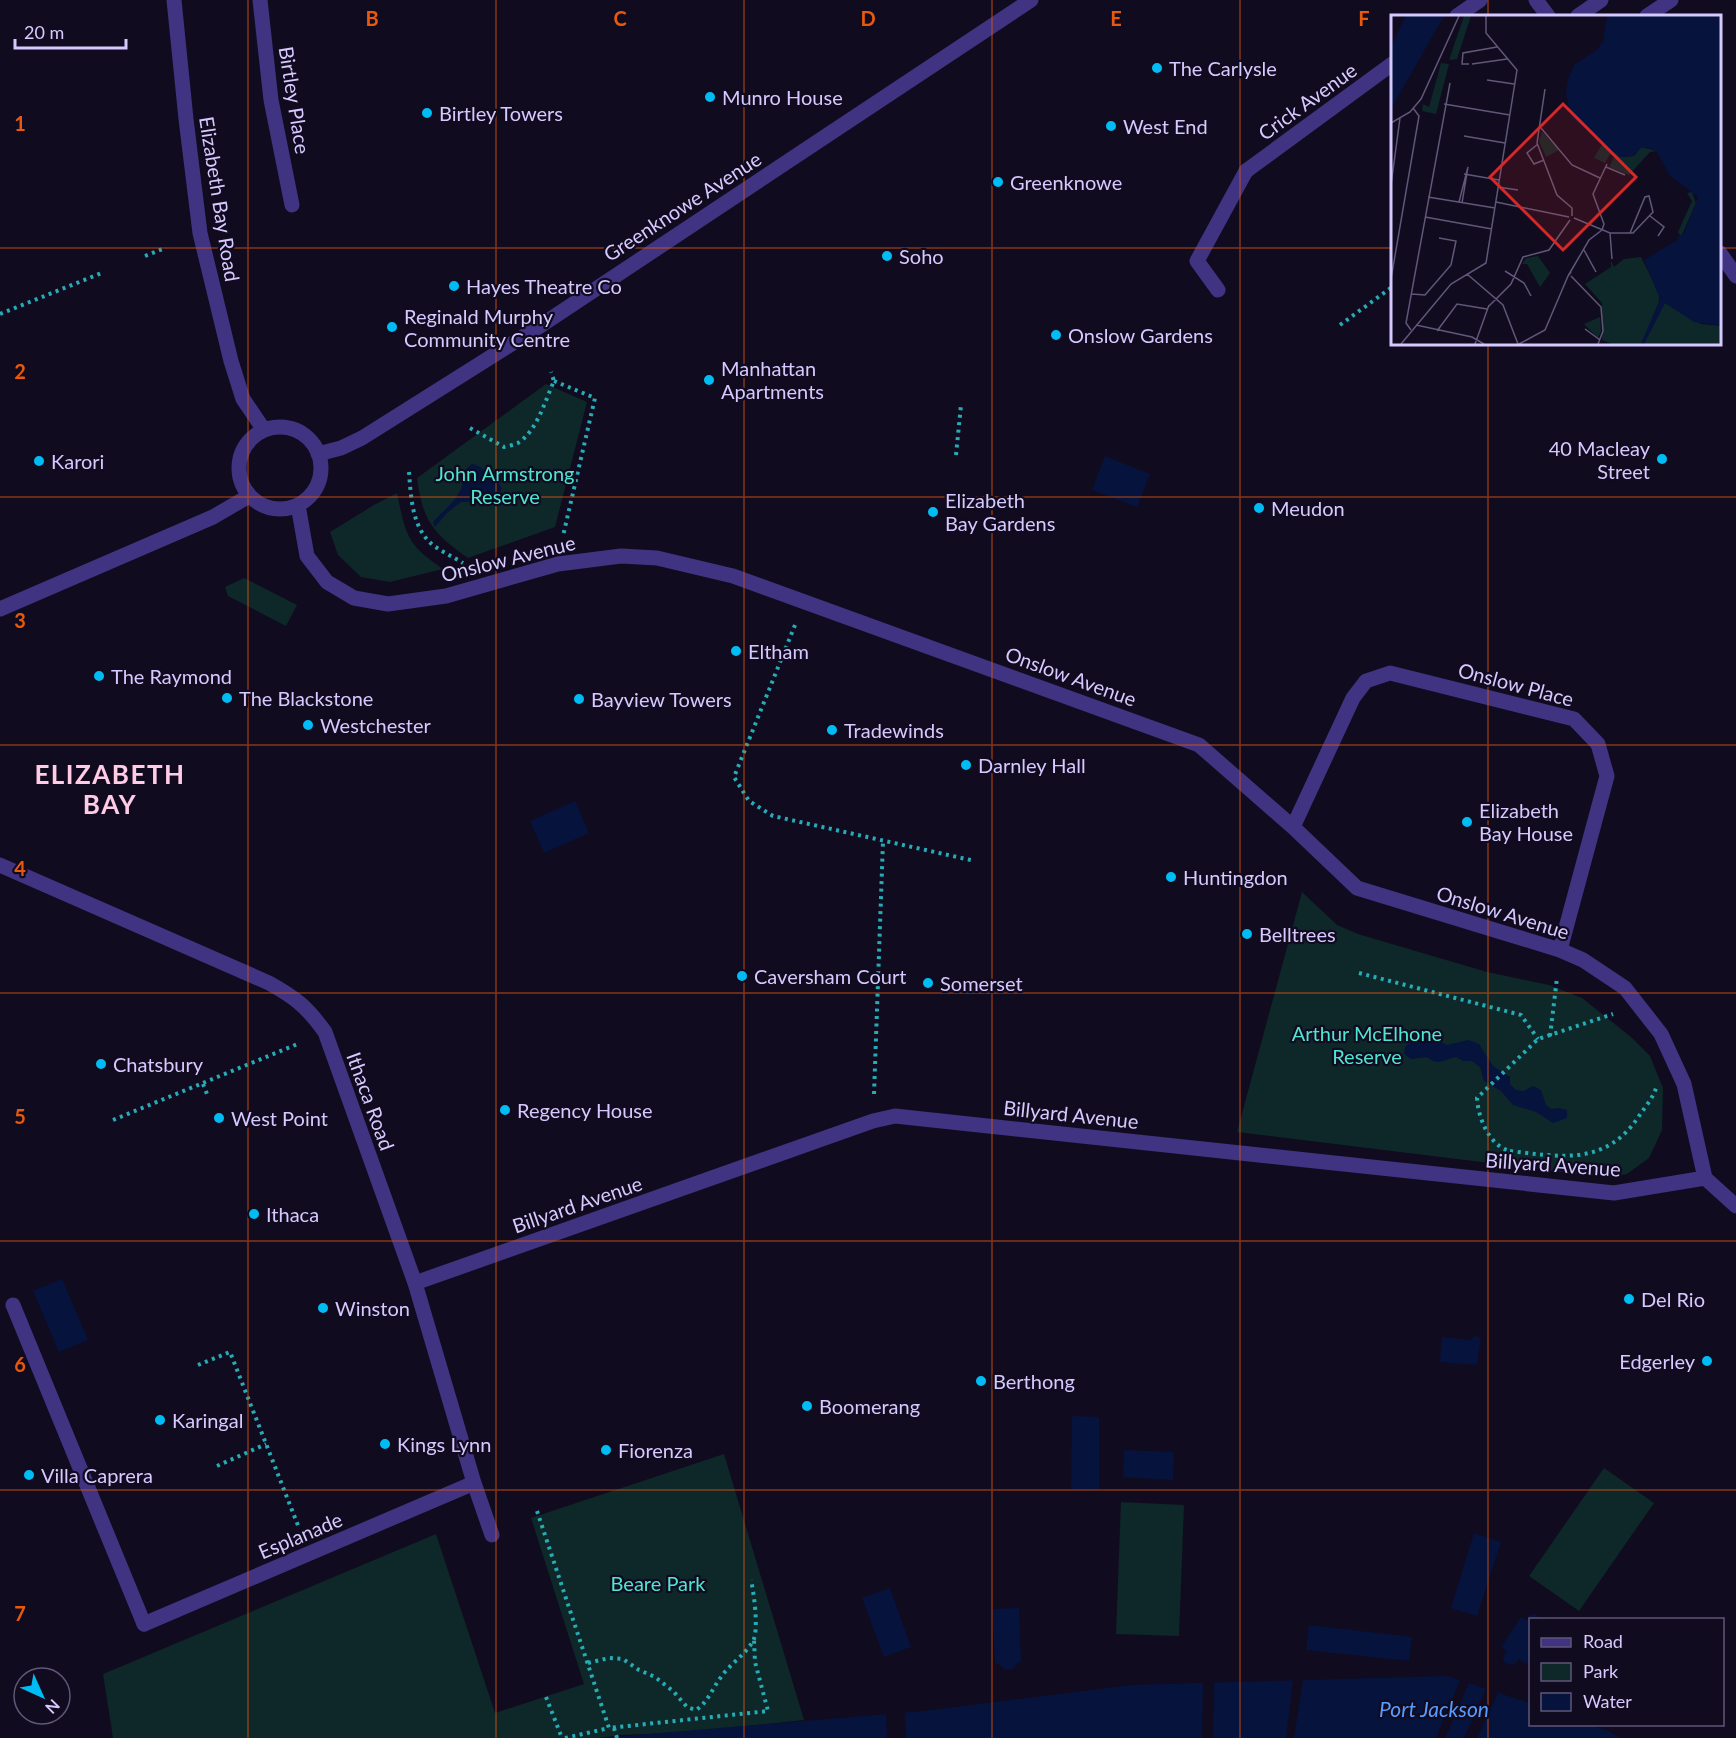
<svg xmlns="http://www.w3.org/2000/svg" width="1736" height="1738" font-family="Lato,sans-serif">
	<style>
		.green { fill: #0e2729 }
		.water { fill: #06133d }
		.pier { fill: #110b1f }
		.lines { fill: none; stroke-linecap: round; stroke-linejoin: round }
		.path { stroke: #26acb6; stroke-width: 4; stroke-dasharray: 3 4.5; stroke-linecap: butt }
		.service { stroke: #403381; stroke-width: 15 }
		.minor { stroke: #403381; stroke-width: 15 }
		.tertiary { stroke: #403381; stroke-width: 15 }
		.grid { fill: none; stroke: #e8590c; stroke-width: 1.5; stroke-opacity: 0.55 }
		.poi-dot { fill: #00bcf4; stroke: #110b1f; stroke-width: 2 }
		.labels { text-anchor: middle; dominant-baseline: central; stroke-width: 4.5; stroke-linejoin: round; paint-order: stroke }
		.poi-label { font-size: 20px; fill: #d6c9ff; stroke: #110b1f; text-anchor: start }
		.street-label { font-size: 20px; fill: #d6c9ff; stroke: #110b1f }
		.park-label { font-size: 20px; fill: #4ee6d3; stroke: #110b1f }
		.water-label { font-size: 21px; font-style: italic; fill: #579bff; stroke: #110b1f }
		.district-label { font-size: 26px; font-weight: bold; letter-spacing: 1.5px; fill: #ffcbe5; stroke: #110b1f }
		.inset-road { fill: none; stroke: #605779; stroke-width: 1.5 }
		.view { fill: #d62828; fill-opacity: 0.15; stroke: #d62828; stroke-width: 3 }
		.inset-edge { fill: none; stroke: #d6c9ff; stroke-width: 3 }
		.grid-label { font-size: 20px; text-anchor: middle; font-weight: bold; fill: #e8590c; stroke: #110b1f; stroke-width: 4.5; stroke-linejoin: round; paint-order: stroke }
	</style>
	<rect width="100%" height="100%" fill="#110b1f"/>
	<path class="green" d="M 546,384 L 587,402 L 555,527 L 468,558 C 433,533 423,522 417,478 Z
		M 397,493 C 406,535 406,544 443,569 L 390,582 L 361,577 L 338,555 L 330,532 L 374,505 Z
		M 244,578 L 297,605 L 286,626 L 228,596 L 225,587 Z
		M 1302,892 L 1337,925 L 1358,934 L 1487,972 L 1549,985 L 1582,998 L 1631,1037 L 1650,1056 L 1663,1088 L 1662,1130 L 1649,1158 L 1627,1174 L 1611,1177 L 1594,1176 L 1237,1132 Z
		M 724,1454 L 804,1720 L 680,1733 L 620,1735 L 600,1738 L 113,1738 L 103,1674 L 436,1534 L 495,1713 L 584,1684 L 531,1518 Z
		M 1604,1468 L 1654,1503 L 1579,1611 L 1529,1576 Z
		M 1121,1502 L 1184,1505 L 1179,1636 L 1116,1634 Z"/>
	<path class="water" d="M 1105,456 L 1150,474 L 1137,507 L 1092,490 Z
		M 472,464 C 481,465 497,480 502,488 L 497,498 L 486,502 L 461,502 L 447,513 L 435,527 L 433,522 C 442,512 455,502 461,489 C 465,479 461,472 472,464 Z
		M 575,801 L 589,833 L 544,853 L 530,821 Z
		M 1431,1037 L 1447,1045 L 1468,1040 L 1479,1044 L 1493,1066 L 1510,1077 L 1510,1084 L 1516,1090 L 1524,1091 L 1533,1086 L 1541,1090 L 1546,1105 L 1551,1109 L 1559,1108 L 1567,1110 L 1567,1118 L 1553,1123 L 1536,1112 L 1513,1105 L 1501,1091 L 1484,1081 L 1480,1067 L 1472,1061 L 1463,1061 L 1456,1057 C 1444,1060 1437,1066 1427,1057 L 1411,1059 L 1404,1054 L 1405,1047 L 1412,1041 Z
		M 62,1279 L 88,1340 L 59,1352 L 33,1291 Z
		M 1473,1336 L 1481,1337 L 1477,1365 L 1440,1362 L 1442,1337 L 1472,1340 Z
		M 1072,1416 L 1099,1417 L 1099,1490 L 1071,1490 Z
		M 1124,1450 L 1174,1452 L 1173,1480 L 1123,1477 Z
		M 1474,1533 L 1501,1542 L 1477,1616 L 1451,1608 Z
		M 890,1588 L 911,1647 L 884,1657 L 862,1598 Z
		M 1019,1608 L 1021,1662 L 1017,1663 L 1014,1668 C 1008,1672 1003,1669 999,1664 L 995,1663 L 992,1609 Z
		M 1535,1614 L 1541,1619 L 1530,1620 L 1530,1658 L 1526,1664 L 1519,1659 L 1515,1664 L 1509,1665 L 1504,1662 L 1503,1657 L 1507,1651 L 1501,1647 L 1521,1617 L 1527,1620 L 1530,1615 Z
		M 1309,1625 L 1412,1637 L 1409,1661 L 1306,1650 Z
		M 1447,1676 L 1530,1703 L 1530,1724 C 1562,1725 1593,1719 1620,1738 L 600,1738 L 923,1711 L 1132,1685 Z"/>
	<path class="pier" d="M 1293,1680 L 1303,1680 L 1294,1738 L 1286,1738 Z
		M 1460,1680 L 1469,1683 L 1445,1738 L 1436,1738 Z
		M 1214,1682 L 1213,1738 L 1202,1738 L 1203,1683 Z
		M 1486,1689 L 1498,1693 L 1477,1738 L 1464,1738 Z
		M 905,1712 L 906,1738 L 887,1738 L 886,1714 Z"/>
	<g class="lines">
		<path class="path" d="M 145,256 L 165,248
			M 0,314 L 104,272
			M 1340,325 L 1392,287
			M 554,381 L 595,398 L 563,536
			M 470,428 L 504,447 C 508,446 514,445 518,443 C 537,431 545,401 554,381 L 551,372
			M 956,455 L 961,405
			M 409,472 C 411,498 412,529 434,546 C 443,552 453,557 463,563
			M 795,625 L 734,777 L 749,801 L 773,816 L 975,861
			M 1359,973 L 1521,1015 L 1538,1039
			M 1550,1036 L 1557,978
			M 203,1084 L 207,1094
			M 874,1094 L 883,841
			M 113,1120 L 300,1043
			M 1510,1151 C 1561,1157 1606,1166 1639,1116 C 1645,1107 1653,1098 1656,1088
			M 1510,1155 L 1510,1151 C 1489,1146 1478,1117 1477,1098 L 1538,1039 L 1613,1014
			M 198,1365 L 230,1352 L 299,1528
			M 217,1466 L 266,1444
			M 537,1511 L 609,1728 L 768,1711 L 755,1662 L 754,1640
			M 588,1663 L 609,1658 L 623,1659 L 639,1670 L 655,1677 L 673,1691 L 687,1707 L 696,1710 C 708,1702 712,1689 721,1677 C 730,1664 745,1655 753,1641 C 759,1630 754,1594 751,1580
			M 546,1697 L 562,1738
			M 614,1728 L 617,1738
			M 565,1738 L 609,1728"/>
		<path class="service" d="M 260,0 L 271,100 L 292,205
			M 1218,290 L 1197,261 L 1246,171
			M 13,1305 L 144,1624"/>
		<path class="minor" d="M 174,0 L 186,119 L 200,233 L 231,361 L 243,399 L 264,430
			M 1457,16 L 1480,0
			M 1578,16 L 1601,0
			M 1647,16 L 1671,0
			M 1246,171 L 1392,64
			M239 468a41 41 0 1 1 82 0a41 41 0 1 1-82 0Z
			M 318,454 L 341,448 L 362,438 L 537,328 L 1031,0
			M 298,505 L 307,556 L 327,582 L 354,598 L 388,604 L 446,596 L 558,564 L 621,556 L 657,558 L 733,576 L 1199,745 L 1293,827 L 1357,888 L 1560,950 L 1583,960 L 1625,988 L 1661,1034 L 1684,1084 L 1705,1178
			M 0,609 L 213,517 L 249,496
			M 1293,827 L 1353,698 L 1366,681 L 1390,673 L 1574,719 L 1598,744 L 1607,776 L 1560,950
			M 0,865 L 269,983 C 296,998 307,1007 325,1032 L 415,1283 L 474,1483 L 492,1535
			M 1705,1178 L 1736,1206
			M 415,1283 L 873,1121 L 895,1116 L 1614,1193 L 1705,1178
			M 144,1624 L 474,1483"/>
		<path class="tertiary" d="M 1536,0 L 1548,16
			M 1720,253 L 1736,276"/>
	</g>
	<path class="grid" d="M 248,0 L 248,1738M 496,0 L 496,1738M 744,0 L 744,1738M 992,0 L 992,1738M 1240,0 L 1240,1738M 1488,0 L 1488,16M 0,248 L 1392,248M 1720,248 L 1736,248M 1488,344 L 1488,1738M 0,497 L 1736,497M 0,745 L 1736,745M 0,993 L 1736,993M 0,1241 L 1736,1241M 0,1490 L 1736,1490"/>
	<g class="poi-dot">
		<circle cx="1157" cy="68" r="6"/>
		<circle cx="710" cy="97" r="6"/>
		<circle cx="427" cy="113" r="6"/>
		<circle cx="1111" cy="126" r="6"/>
		<circle cx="998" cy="182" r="6"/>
		<circle cx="887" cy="256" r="6"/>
		<circle cx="454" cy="286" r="6"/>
		<circle cx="392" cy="327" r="6"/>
		<circle cx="1056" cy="335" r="6"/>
		<circle cx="709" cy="380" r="6"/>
		<circle cx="1662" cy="459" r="6"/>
		<circle cx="39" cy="461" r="6"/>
		<circle cx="1259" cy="508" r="6"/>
		<circle cx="933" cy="512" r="6"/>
		<circle cx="736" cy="651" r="6"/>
		<circle cx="99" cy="676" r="6"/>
		<circle cx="227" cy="698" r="6"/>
		<circle cx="579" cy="699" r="6"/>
		<circle cx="308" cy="725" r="6"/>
		<circle cx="832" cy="730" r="6"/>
		<circle cx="966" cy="765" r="6"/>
		<circle cx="1467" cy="822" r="6"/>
		<circle cx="1171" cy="877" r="6"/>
		<circle cx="1247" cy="934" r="6"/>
		<circle cx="742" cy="976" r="6"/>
		<circle cx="928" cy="983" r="6"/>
		<circle cx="101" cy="1064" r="6"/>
		<circle cx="505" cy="1110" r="6"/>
		<circle cx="219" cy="1118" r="6"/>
		<circle cx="254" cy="1214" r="6"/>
		<circle cx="1629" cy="1299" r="6"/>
		<circle cx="323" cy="1308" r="6"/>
		<circle cx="1707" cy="1361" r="6"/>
		<circle cx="981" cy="1381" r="6"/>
		<circle cx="807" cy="1406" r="6"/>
		<circle cx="160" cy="1420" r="6"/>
		<circle cx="385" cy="1444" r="6"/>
		<circle cx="606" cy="1450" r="6"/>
		<circle cx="29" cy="1475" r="6"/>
	</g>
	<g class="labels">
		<g class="poi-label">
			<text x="1169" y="68">The Carlysle</text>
			<text x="722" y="97">Munro House</text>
			<text x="439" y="113">Birtley Towers</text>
			<text x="1123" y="126">West End</text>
			<text x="1010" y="182">Greenknowe</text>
			<text x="899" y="256">Soho</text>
			<text x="466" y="286">Hayes Theatre Co</text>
			<text x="404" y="316">Reginald Murphy<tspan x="404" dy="23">Community Centre</tspan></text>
			<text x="1068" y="335">Onslow Gardens</text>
			<text x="721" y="368">Manhattan<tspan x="721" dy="23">Apartments</tspan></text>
			<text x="1650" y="448" text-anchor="end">40 Macleay<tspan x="1650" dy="23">Street</tspan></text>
			<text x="51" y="461">Karori</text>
			<text x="945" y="500">Elizabeth<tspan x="945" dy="23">Bay Gardens</tspan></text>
			<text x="1271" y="508">Meudon</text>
			<text x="748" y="651">Eltham</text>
			<text x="111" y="676">The Raymond</text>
			<text x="239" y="698">The Blackstone</text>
			<text x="591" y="699">Bayview Towers</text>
			<text x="320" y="725">Westchester</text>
			<text x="844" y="730">Tradewinds</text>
			<text x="978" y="765">Darnley Hall</text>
			<text x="1479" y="810">Elizabeth<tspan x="1479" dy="23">Bay House</tspan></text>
			<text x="1183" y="877">Huntingdon</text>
			<text x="1259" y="934">Belltrees</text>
			<text x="754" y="976">Caversham Court</text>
			<text x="940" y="983">Somerset</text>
			<text x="113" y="1064">Chatsbury</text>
			<text x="517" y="1110">Regency House</text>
			<text x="231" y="1118">West Point</text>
			<text x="266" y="1214">Ithaca</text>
			<text x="1641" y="1299">Del Rio</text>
			<text x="335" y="1308">Winston</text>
			<text x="1695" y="1361" text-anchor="end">Edgerley</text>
			<text x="993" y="1381">Berthong</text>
			<text x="819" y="1406">Boomerang</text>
			<text x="172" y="1420">Karingal</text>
			<text x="397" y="1444">Kings Lynn</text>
			<text x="618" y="1450">Fiorenza</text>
			<text x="41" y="1475">Villa Caprera</text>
		</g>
		<g class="street-label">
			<text transform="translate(295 100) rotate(81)">Birtley Place</text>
			<text transform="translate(1307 101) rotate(-36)">Crick Avenue</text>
			<text transform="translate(220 199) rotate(81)">Elizabeth Bay Road</text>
			<text transform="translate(682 206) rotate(-33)">Greenknowe Avenue</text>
			<text transform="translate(508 558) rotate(-14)">Onslow Avenue</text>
			<text transform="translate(1071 676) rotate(20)">Onslow Avenue</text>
			<text transform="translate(1516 684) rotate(15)">Onslow Place</text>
			<text transform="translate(1503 912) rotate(17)">Onslow Avenue</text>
			<text transform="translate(371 1101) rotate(70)">Ithaca Road</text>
			<text transform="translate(1071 1114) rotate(6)">Billyard Avenue</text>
			<text transform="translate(1553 1164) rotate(4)">Billyard Avenue</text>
			<text transform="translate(577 1204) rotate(-19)">Billyard Avenue</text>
			<text transform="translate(300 1535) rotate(-23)">Esplanade</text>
		</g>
		<g class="park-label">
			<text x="505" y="473">John Armstrong<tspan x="505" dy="23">Reserve</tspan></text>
			<text x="1367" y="1033">Arthur McElhone<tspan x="1367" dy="23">Reserve</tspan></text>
			<text x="658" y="1583">Beare Park</text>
		</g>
		<g class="water-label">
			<text x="1434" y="1708">Port Jackson</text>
		</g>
		<g class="district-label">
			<text x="110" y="774">ELIZABETH<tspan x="110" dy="30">BAY</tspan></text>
		</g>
	</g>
	<g transform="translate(1391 15)">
		<rect width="330" height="330" fill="#110b1f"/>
		<path d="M 73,1 L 80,1 L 66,44 L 58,45 ZM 50,48 L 58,49 L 45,99 L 31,96 L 32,89 L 38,92 ZM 151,117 L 168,135 L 155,142 L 148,126 ZM 211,129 L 231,142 L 243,141 L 250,132 L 266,136 L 259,137 L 238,160 L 218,152 L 223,142 L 219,139 L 214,148 L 203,143 ZM 301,177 L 305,188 L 290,222 L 287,217 L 301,186 L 296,178 ZM 147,241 L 159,258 L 149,272 L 136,249 L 131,249 L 135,243 ZM 250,242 L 268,278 L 268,289 L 277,289 L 310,309 L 330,311 L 330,329 L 221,329 L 211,325 L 211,288 L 194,269 L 220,252 L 220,245 L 223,252 L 233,244 ZM 209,302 L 210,316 L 207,323 L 193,309 Z" fill="#0e2729"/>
		<path d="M 15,1 L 53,1 L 0,94 L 0,31 ZM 216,1 L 330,1 L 330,311 L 303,307 L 274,288 L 253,329 L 250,329 L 269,284 L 253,245 L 288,224 L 285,223 L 293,218 L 307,182 L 278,160 L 265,135 L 250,132 L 243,141 L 229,142 L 181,103 L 175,80 L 177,64 L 184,49 L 206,35 L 212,26 Z" fill="#06133d"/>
		<path class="inset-road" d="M 78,49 L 71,49 L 72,38 L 106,32M 81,49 L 116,44M 96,65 L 123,69M 154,74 L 146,128 L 166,180 L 181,193 L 181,201M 53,89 L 119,100M 0,108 L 19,97 L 30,84 L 68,1M 150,113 L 181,150 L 209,163M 73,121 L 114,128M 147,129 L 136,138 L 143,149 L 153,145M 215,152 L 234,160M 73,159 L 108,165M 0,170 L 9,103M 107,172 L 127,175M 37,182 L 104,193M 68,187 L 77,152 L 71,188M 105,187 L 178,202M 259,201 L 273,212 L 267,221M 34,202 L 101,214M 183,203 L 219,218 L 242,218 L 262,197 L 258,181 L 254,182 L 239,218M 211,215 L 213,209 L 202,179 L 216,149M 219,218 L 221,244M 193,235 L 205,257M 114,256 L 133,268 L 140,281M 180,257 L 177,261 L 198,225 L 211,215M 76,259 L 112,290 L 127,329M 180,261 L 210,292 L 212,316 L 207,329M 0,264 L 28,101 L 22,93M 21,279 L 34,280 L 60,250 L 65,226 L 48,223M 97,292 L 120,269 L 132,242 L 158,235 L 179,205M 25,310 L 81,322 L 93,329M 194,314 L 209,325M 20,315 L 15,308 L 59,68M 46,316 L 66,289 L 96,294M 10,329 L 60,269 L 95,248 L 126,55 L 95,18 L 95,1M 84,329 L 98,290M 128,329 L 154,315 L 177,261"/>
		<path class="view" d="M 172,89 L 245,162 L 172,235 L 99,162 Z"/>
		<rect width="330" height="330" class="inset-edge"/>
	</g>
	<g class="grid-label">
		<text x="372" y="26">B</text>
		<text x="620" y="26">C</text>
		<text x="868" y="26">D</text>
		<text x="1116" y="26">E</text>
		<text x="1364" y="26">F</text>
		<text x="20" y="131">1</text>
		<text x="20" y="379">2</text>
		<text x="20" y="628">3</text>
		<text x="20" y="876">4</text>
		<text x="20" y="1124">5</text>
		<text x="20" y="1372">6</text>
		<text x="20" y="1621">7</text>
	</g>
	<rect x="1529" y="1618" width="195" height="108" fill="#110b1f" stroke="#605779" stroke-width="1.5"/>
	<rect x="1541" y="1638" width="30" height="9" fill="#403381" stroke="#605779" stroke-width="1.5"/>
	<text x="1583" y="1648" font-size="18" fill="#d6c9ff">Road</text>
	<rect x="1541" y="1663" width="30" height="18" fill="#0e2729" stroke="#605779" stroke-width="1.5"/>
	<text x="1583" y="1678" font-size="18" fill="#d6c9ff">Park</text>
	<rect x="1541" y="1693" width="30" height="18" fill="#06133d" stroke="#605779" stroke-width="1.5"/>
	<text x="1583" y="1708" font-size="18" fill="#d6c9ff">Water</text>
	<g transform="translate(42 1696) rotate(135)"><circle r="28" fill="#110b1f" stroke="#605779" stroke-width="1.5"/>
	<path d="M0-4.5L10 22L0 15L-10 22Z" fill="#00bcf4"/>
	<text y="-9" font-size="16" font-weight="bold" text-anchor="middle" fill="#d6c9ff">N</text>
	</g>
	<path d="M15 39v9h111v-9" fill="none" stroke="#d6c9ff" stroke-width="3"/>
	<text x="24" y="39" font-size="18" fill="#d6c9ff" stroke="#110b1f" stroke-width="4.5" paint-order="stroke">20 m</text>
</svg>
